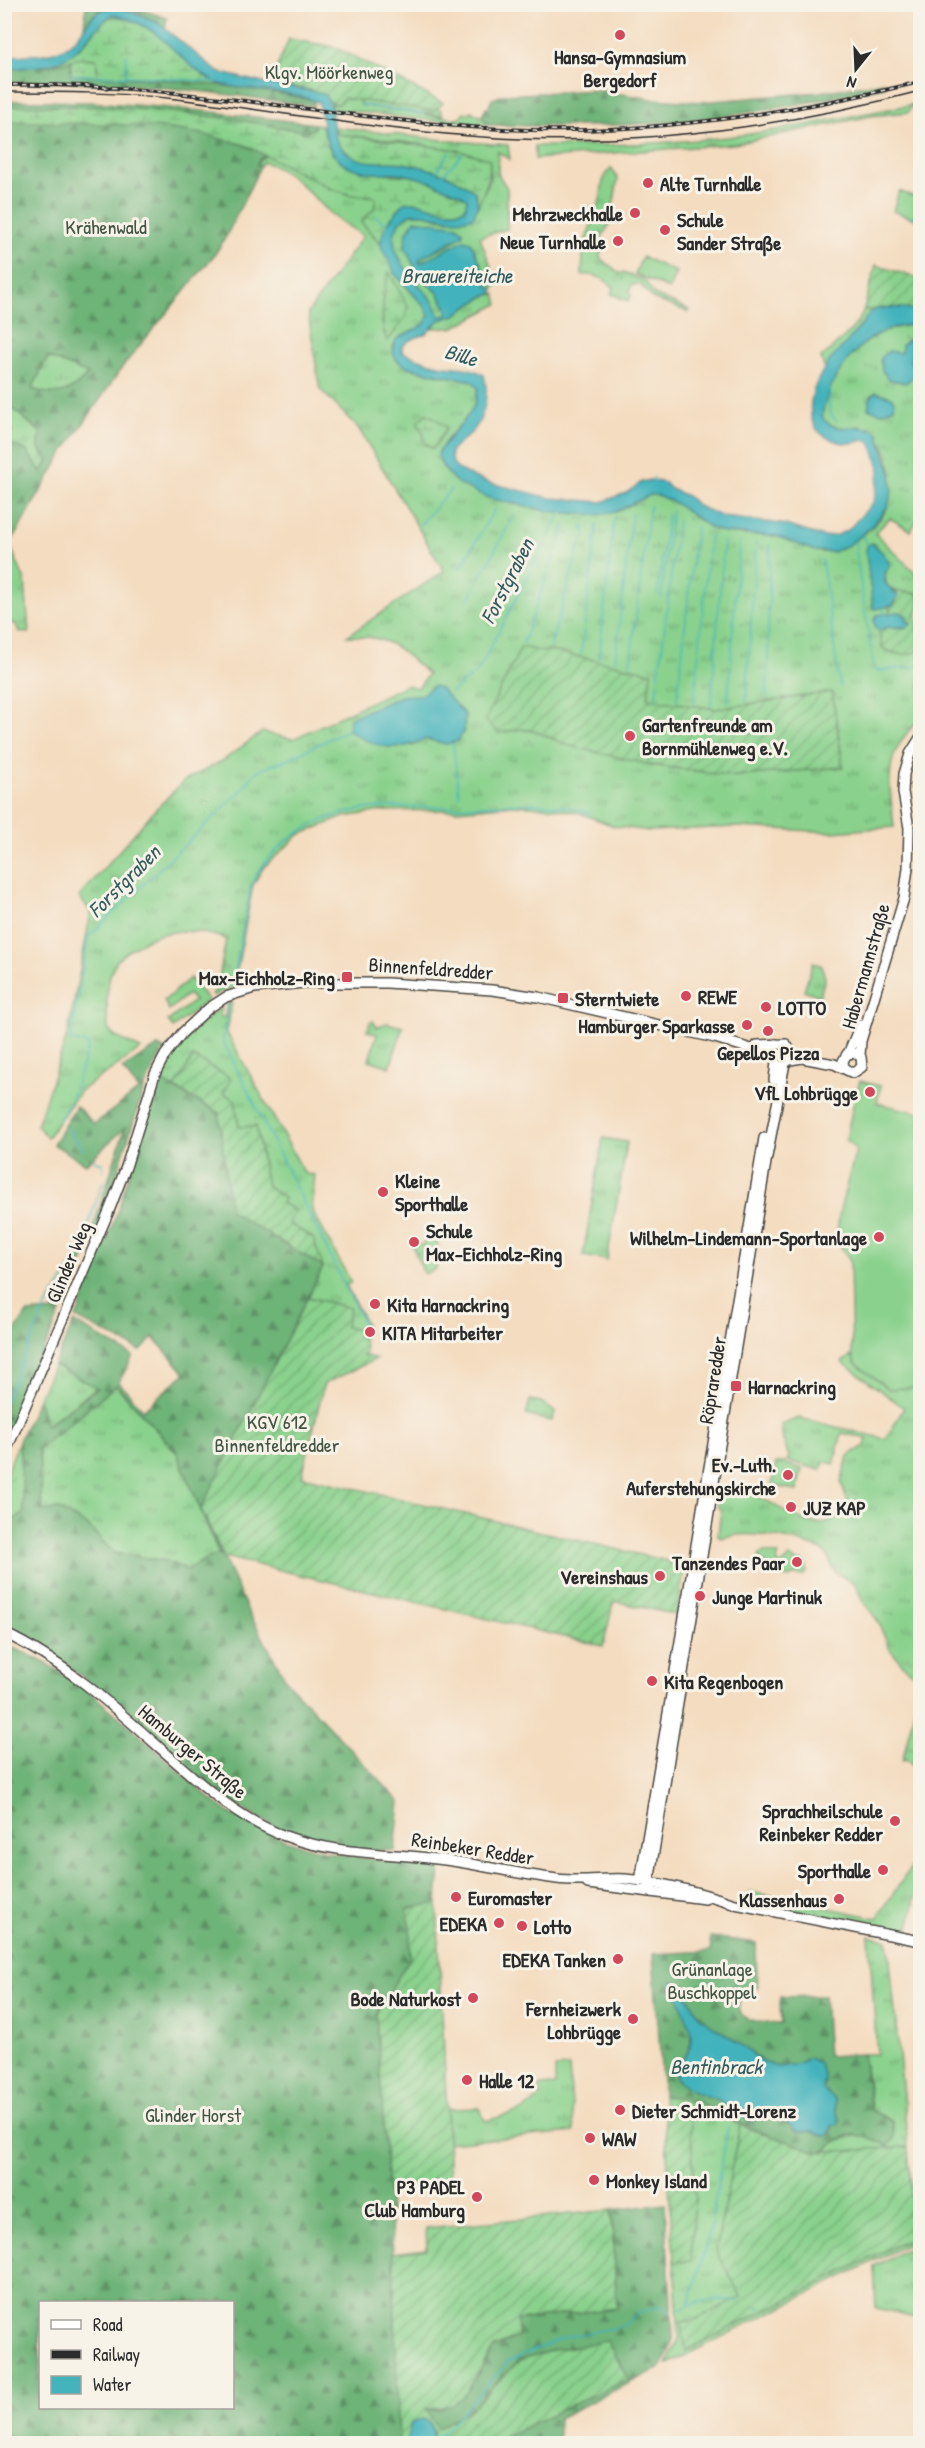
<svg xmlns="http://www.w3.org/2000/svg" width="925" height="2448" font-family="'Patrick Hand',sans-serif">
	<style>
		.grass { fill: url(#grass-tufts); stroke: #5a7e5c; stroke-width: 1.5; fill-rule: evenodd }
		.forest { fill: url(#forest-firs); stroke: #4c6f52; stroke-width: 1.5; fill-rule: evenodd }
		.wetland { fill: url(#wetland-marsh); stroke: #5a7e5c; stroke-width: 1.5 }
		.garden { fill: url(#garden-furrows); stroke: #5a7e5c; stroke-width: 1.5 }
		.pitch { fill: #89d18c; stroke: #5a7e5c; stroke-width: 1.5 }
		.water { fill: #43b3bc; stroke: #376f74; stroke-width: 1.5 }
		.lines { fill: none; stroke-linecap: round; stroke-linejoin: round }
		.stream { stroke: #43b3bc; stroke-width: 1.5 }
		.secondary-casing { stroke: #494641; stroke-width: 12 }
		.secondary { stroke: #fff; stroke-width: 9 }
		.tram { stroke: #2b2b2b; stroke-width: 1.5 }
		.rail-casing { stroke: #2b2b2b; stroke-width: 4 }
		.rail { stroke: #f7f3e8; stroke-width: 1.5; stroke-dasharray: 4.5; stroke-linecap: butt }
		.poi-dot { fill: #d1495b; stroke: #f7f3e8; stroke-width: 2 }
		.labels { text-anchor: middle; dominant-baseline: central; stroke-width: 6; stroke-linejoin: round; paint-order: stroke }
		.poi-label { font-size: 20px; font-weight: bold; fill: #2b2b2b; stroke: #f7f3e8; text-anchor: start }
		.park-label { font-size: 20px; fill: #425443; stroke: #f7f3e8 }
		.street-label { font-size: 20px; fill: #2b2b2b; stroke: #f7f3e8 }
		.water-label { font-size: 21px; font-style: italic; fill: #335b5e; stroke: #f7f3e8 }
	</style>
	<defs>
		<pattern id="grass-tufts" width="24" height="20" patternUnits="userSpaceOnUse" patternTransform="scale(1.5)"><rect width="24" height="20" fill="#89d18c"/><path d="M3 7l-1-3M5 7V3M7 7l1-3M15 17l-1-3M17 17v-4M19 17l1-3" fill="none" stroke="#70aa73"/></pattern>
		<pattern id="forest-firs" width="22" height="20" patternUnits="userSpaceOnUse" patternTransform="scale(1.5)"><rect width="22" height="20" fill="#6eb378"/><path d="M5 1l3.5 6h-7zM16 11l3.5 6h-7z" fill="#5b9263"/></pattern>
		<pattern id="wetland-marsh" width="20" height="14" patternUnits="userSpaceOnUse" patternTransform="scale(1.5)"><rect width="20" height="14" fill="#89d18c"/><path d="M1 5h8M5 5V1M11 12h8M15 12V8" fill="none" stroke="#70aa73"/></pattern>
		<pattern id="garden-furrows" width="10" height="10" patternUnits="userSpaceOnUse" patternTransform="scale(1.5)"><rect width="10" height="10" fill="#89d18c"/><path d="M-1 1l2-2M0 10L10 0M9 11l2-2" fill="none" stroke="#70aa73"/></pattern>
	</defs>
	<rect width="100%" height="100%" fill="#f7f3e8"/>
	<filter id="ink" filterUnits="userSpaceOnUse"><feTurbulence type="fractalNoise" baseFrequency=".0167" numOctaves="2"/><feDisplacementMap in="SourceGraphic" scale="12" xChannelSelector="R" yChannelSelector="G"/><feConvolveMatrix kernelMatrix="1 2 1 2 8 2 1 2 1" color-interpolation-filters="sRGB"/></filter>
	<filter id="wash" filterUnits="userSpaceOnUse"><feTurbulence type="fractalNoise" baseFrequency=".008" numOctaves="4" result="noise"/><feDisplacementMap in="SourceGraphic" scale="24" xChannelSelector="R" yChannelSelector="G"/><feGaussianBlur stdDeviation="1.35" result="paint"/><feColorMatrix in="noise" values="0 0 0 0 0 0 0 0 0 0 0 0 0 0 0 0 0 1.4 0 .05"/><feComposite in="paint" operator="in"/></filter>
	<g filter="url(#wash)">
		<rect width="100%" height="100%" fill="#f4dcc0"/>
		<path class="grass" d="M 79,58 L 98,59 L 97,76 L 70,75 L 71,61 Z
			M 344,98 L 360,100 L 360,105 L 456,119 L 460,118 L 464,112 L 469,114 L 471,111 L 481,117 L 482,116 L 488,125 L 446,122 L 332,109 L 330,103 L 337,105 Z
			M 915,104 L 914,107 L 911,106 L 909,112 L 871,116 L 734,144 L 535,159 L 535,146 C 596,146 657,144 717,138 C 784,131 850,116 915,104 Z
			M 333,127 L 452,141 L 508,145 L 510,160 L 498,152 L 498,174 L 507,188 L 507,229 L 480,237 L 497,284 L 494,288 L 488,287 L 480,261 L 464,240 L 420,263 L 419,262 L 421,258 L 456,240 L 457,226 L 440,225 L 430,222 L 411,224 L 405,238 L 408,254 L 418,274 L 438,293 L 448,310 L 446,316 L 440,317 C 437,312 436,305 432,300 C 413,277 371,240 409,214 L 425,214 L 448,220 L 469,218 L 490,181 L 490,164 C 442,144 390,140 338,134 Z
			M 266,155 L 330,188 L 351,195 L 372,196 L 376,199 L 374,209 L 361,222 C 374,236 392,253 394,273 L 425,307 L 429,315 L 424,324 L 393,345 L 396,360 C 412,374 451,376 473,381 L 478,388 C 476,398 475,406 469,414 C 462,425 437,445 439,457 C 446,502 579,521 615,512 C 627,509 646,493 657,495 C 677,498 693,518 711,528 C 732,538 756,533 778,537 C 793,539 806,550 821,552 C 841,555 882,525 888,505 C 890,497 890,486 891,478 C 892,468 887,447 879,439 C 874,434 867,430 861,426 C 847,429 834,429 823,419 C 819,389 848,354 872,338 C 885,329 905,325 920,325 L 920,342 L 908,340 L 903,345 L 901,353 L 886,353 L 880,360 C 883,376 888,380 904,383 L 918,372 L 911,362 L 911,356 L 920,355 L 920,514 L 911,531 L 890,518 L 875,533 L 920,577 L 920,594 L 895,591 L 887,586 L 885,574 L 890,564 L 875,544 L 868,545 L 876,609 L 889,606 L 890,614 L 877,615 L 874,620 L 879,630 L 882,648 L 917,652 L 920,648 L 920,719 C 882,755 889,779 894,827 L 832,832 L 736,827 L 649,831 L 614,826 L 580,813 L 554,808 L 513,805 L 458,810 L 382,811 L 344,817 L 299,835 L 263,868 L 253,885 L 234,987 L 212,996 L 211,994 L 217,989 L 226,939 C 195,928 164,927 136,946 C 128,951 120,955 115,964 C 104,983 107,1008 108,1029 L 114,1036 L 141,1049 L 80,1091 L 47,1138 L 37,1125 L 68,1033 L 91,912 L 79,897 L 153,812 L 184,781 L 222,761 L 262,732 L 293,739 L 406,685 L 418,688 L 428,674 C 396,647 392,636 347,636 L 444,571 L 359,429 L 320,389 L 308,313 L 363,236 C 352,228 338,221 328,211 C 308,191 291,171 263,162 L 260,167 L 257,165 L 259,159 ZM 876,392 L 891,397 L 894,407 L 881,413 L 868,408 L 871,396 ZM 547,650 L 650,672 L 648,699 L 716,709 L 832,692 L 843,767 L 736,776 L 651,765 L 535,731 L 520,729 L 498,733 ZM 440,688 L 465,715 L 446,744 L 426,739 L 413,746 L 348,730 L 351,718 L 402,696 L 421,695 Z
			M 611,168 L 618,179 L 610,223 L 602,237 L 600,258 L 621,274 L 624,272 L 645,281 L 654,295 L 689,310 L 688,312 L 653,299 L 640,284 L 632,285 L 629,291 L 631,296 L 628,301 L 611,294 L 614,287 C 605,279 595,273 582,275 L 583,253 L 581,252 L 595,215 L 590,207 L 597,208 C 605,194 597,183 611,168 Z
			M 899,191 L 920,199 L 920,221 L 893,211 Z
			M 495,293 L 498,304 L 453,328 L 433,328 L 437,321 L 455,315 L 483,297 Z
			M 864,309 L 872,311 L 825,370 L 821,358 C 836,344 857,329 864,309 Z
			M 48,357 L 89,373 C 70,394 59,399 32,389 Z
			M 5,402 L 40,432 L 39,449 L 49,460 L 42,473 L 26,450 L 5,442 L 12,431 L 5,410 Z
			M 10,545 L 25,581 L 29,633 L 19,632 L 16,624 L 6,622 L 5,619 L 4,553 Z
			M 813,962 L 822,966 L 825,978 L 820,996 L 804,990 Z
			M 190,978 L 208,1000 L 173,1028 L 168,1021 L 194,1001 L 188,994 L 169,1010 L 164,1001 Z
			M 232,1001 L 227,1033 L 305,1174 L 315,1175 L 312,1210 L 351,1282 L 346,1285 L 366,1324 L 360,1327 L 362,1331 L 345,1327 L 349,1308 L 308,1297 L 323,1266 L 288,1223 L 281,1203 L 284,1198 L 267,1187 L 256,1126 L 239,1127 L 235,1100 L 222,1093 L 193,1057 L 175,1088 L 159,1080 C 178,1045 191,1032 221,1007 L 220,1017 L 225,1017 L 227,1004 Z
			M 373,1021 L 377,1027 L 387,1023 L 403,1027 L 390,1067 L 369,1060 L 377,1034 L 367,1031 L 370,1022 Z
			M 603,1138 L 627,1142 L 607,1260 L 583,1256 Z
			M 426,1238 L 438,1239 L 436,1269 L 424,1274 L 412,1245 L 423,1245 Z
			M 852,1355 L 855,1363 L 889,1389 L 920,1387 L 920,1679 L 905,1667 L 889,1648 L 878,1621 L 864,1603 L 855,1584 L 835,1572 L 827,1555 L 822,1550 C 794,1539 750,1529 721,1538 L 718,1535 L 721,1511 L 717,1505 L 720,1491 C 733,1493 749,1493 761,1498 C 788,1510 812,1536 842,1515 L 848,1503 L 841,1482 L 848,1456 L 865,1446 L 867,1439 L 842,1433 L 834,1464 L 824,1462 L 821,1470 L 787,1461 L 789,1456 L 783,1440 L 781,1425 L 799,1418 L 886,1439 L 904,1408 L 842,1362 Z
			M 54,1365 L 97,1387 L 45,1426 L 38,1399 Z
			M 115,1384 L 177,1453 L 219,1554 L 206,1559 L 187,1570 L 166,1561 L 114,1553 L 88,1526 L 42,1512 L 38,1449 Z
			M 530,1400 L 541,1402 L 555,1412 L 552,1421 L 526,1415 Z
			M 19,1441 L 24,1514 L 5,1524 L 5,1477 Z
			M 776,1463 L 784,1463 L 802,1469 L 797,1491 L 772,1485 Z
			M 765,1552 L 779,1555 L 777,1561 L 781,1566 L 790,1557 L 797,1562 L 803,1562 L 807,1567 L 806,1573 L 802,1576 L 795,1575 L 789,1578 L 759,1571 L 767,1565 L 759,1558 L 760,1554 Z
			M 920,1686 L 920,1772 L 904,1758 L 902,1762 Z
			M 920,1854 L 920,1873 L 908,1934 L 744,1900 L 751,1892 L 877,1918 Z
			M 869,1936 L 888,1940 L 908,2147 L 824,2152 L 838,2140 L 865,2134 L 888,2146 L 893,2122 L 871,2110 L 863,2054 L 877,2054 Z
			M 569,2067 L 574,2132 L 448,2143 L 446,2109 L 480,2108 L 485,2121 L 524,2110 L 540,2096 L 540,2086 L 555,2085 L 555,2068 Z
			M 693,2099 L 722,2117 L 740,2125 L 716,2250 L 742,2297 L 695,2320 L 682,2322 L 686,2350 L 915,2236 L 916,2240 L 666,2365 L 679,2339 L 674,2262 L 690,2261 L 695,2196 L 689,2101 Z
			M 916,2244 L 920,2246 L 920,2318 L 876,2308 L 874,2266 Z"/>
		<path class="forest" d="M 86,5 L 127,5 L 167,18 L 165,29 C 149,16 120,0 100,10 C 94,13 88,22 84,27 Z
			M 71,61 L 71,75 C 152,78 233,83 313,100 L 314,106 C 211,92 108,78 5,83 L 4,69 L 49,66 Z
			M 884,82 L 885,87 C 819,100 751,115 683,121 C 618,127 553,127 488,125 L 482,116 L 486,108 L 488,109 L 492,99 L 503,95 L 598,90 L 651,99 L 702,102 L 820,92 Z
			M 4,101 C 109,99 211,111 315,124 L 314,129 L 306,132 L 158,112 L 75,106 L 5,106 Z
			M 5,121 C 87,121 191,117 266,155 L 259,159 L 257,165 L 260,167 L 227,235 L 215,254 L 123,366 L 63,453 L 10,544 L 4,542 L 4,410 L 12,431 L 5,442 L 26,450 L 41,472 L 49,460 L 39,449 L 40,432 L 5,402 ZM 48,357 L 88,374 C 70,394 59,398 32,389 Z
			M 158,1046 L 164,1049 L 145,1086 L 105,1210 L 5,1439 L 5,1346 L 27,1313 L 53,1311 L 93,1228 L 125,1128 L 86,1164 L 53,1144 L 76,1106 L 94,1124 L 139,1090 L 122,1069 Z
			M 159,1080 L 219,1113 L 231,1211 L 323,1267 L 201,1509 L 248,1611 L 288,1683 L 400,1802 L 395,1851 C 356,1849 316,1845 280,1829 C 208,1797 156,1737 97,1688 C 68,1664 37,1647 5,1630 L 5,1524 L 24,1514 L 19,1441 L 38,1399 L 46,1426 L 97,1388 L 54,1365 L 74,1322 L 133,1356 L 119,1382 L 143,1410 L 185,1373 L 153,1337 L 141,1351 L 76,1318 L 117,1213 ZM 116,1385 L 177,1453 L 219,1554 L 206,1559 L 187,1570 L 166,1561 L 114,1553 L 88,1526 L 59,1509 L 42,1511 L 39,1449 Z
			M 4,1645 C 73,1667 128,1726 181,1773 C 197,1787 212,1802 230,1813 C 297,1855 364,1859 440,1867 L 437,1903 L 407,1909 L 411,1936 L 410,1958 L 376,2014 L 393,2253 L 399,2443 L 5,2443 ZM 40,2302 L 232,2302 L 232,2408 L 40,2408 Z
			M 710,1937 L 756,1943 L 757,1988 L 740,1989 C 740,1996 738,2007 741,2013 C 745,2022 772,2024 781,2024 L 780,1997 L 824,1996 L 828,2056 L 863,2054 L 871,2110 L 893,2122 L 894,2138 L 888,2146 C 871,2138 857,2130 838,2140 C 829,2145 828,2152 817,2152 C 772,2136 733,2124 693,2099 L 689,2101 L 663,2095 L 653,1954 L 711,1951 ZM 681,1987 L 701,2018 L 740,2044 L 763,2062 L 778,2067 L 796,2064 L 809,2058 L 824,2082 L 823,2089 L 835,2100 L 835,2109 L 840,2120 L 832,2126 L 831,2132 L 819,2134 L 814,2131 C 799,2133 794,2122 780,2117 C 770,2113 759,2122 748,2119 C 739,2117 737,2110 730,2105 C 712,2095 690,2095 675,2078 C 676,2066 685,2060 689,2049 C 697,2029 680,2009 677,1990 Z
			M 665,2204 L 673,2339 L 669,2352 L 660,2368 L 558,2418 L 558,2443 L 490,2443 L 628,2379 L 607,2341 L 554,2350 L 519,2361 L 471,2409 L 438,2429 L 426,2410 L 442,2409 L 466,2393 L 494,2347 L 518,2337 L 516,2320 L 617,2308 L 612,2210 Z"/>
		<path class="wetland" d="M 112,15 C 136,19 160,33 177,50 C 191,64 206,81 226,86 L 148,78 L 97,76 L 97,59 L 79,58 L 49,66 C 60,61 70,57 78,49 C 91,38 98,24 112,15 Z
			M 412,96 L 439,108 L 444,116 L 360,105 L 360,100 L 390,105 Z
			M 4,106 C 105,104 208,112 306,132 L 314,129 L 315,124 L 321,125 C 326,135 326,146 333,154 C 356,179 385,170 415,177 C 431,180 447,189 462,195 L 467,199 L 465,209 C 443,217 425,200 404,203 L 387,224 L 382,244 L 361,222 L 374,209 L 376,199 L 372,196 L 351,195 L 330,188 L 245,145 L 202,134 L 166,128 L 128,125 L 5,121 Z
			M 333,127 L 338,134 L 458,150 L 489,159 C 493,178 482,193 477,210 L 475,192 C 456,176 426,167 402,163 C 392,162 383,164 374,163 C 354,161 333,148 333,127 Z
			M 389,272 L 408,307 L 406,316 L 388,341 C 378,331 384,285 389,272 Z
			M 426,414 L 435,418 L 447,428 L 433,449 L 425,444 L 423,433 L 418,425 L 418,421 Z"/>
		<path class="garden" d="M 289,39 L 335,47 L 443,103 L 434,111 L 344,98 L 337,105 L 311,90 L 270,83 Z
			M 876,265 L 920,279 L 920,311 C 908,308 897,308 884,308 C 876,309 872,311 864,309 Z
			M 895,591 L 920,594 C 920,602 919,607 917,614 C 916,619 920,640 920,648 C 910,659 894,654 882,648 L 879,630 L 889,627 L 905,628 L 911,624 L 899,612 L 890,614 L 889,606 L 895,603 L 898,596 Z
			M 521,647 L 544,652 L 546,650 L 651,672 L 648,699 L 716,709 L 832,692 L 843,767 L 736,776 L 651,765 L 570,746 L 535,731 L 520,729 L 499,733 L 485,720 Z
			M 193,1057 L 231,1078 L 223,1093 L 235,1100 L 239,1127 L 256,1126 L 267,1187 L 284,1198 L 282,1203 L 295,1211 L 288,1223 L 313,1238 L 323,1267 L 230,1211 L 219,1113 L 175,1088 Z
			M 308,1297 L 350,1308 L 345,1327 L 362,1331 L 364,1336 L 361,1340 L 364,1341 L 366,1353 L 363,1355 L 376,1359 L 324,1384 L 302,1476 L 685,1565 L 677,1615 L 614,1601 L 603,1646 L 224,1557 L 201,1509 Z
			M 437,1903 L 450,2182 L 388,2189 L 376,2014 L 410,1958 L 411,1936 L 407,1909 Z
			M 663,2095 L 689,2101 L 695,2196 L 691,2261 L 674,2262 Z
			M 740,2125 L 817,2152 L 908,2147 L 915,2236 L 686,2350 L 681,2322 L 695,2320 L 741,2297 L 716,2250 Z
			M 611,2210 L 617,2308 L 517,2320 L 518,2337 L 494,2347 L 466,2393 L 453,2405 L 426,2410 L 438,2428 L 471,2409 L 519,2361 L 554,2350 L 607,2341 L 628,2379 L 490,2443 L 430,2443 L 434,2432 L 430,2423 L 411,2422 L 406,2443 L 399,2443 L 393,2253 L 427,2249 L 426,2228 Z"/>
		<path class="pitch" d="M 642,257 L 676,272 L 669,289 L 635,274 Z
			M 860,1081 L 881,1086 L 877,1103 L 920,1113 L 920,1387 L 889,1389 L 855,1363 L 852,1355 L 850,1261 L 838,1242 L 837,1233 L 840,1210 L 856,1150 L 846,1139 L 855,1097 Z"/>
		<path class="water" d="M 117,6 L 158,23 L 218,72 L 263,83 L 323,93 C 339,110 326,135 345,151 C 363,167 381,160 402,163 C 427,167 456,176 475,192 L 478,204 L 474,216 C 452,227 431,210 410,214 C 371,239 413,277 432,300 C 436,305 437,312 440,316 L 446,316 L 448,310 L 438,293 L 418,274 L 405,247 L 407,232 L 415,220 L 457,226 L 463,231 L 463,235 L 421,258 L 419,262 L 420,263 L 464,240 L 471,242 L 484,272 L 488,287 L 494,288 L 492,294 L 483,297 L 455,315 L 438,321 L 427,333 L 408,341 L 402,347 L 402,352 C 414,357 430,364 443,366 C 457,367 471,367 484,375 C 489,392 485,417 473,431 C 466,438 458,444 451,451 L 451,459 L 456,468 L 469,475 L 490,483 L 551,498 L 602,502 L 626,493 L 642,482 L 650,480 L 665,483 L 671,489 L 687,496 L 698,506 L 723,517 L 782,524 L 824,537 L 837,535 L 848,530 L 874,502 L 880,467 L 870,442 L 864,439 C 854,445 843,444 833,440 C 797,427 811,385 829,362 C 839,350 850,339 860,327 C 864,323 866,316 871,312 C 880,305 910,308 920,311 L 920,325 C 869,322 831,369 822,416 C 833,438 862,419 878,433 L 891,473 L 892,491 L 888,506 L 872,526 L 848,545 L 833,552 L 815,551 L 776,536 L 725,533 L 711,528 L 673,502 L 657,495 L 650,495 L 615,512 L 598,515 L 552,512 L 488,498 L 457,483 L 451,477 L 442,465 L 438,456 L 439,451 L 470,413 L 475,403 L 478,388 L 472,381 C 458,377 406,371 398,361 C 391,355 393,347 396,339 L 424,325 L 429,315 L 425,307 L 394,273 C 393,264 387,259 383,251 C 375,234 394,215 404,203 C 422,197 442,218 465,209 L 467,199 L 462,195 C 441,186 420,176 397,173 C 389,172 381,174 374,173 C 327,168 326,142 319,103 C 297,92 266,92 242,88 C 233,87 223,86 215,82 C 176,62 161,22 112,15 C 100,23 92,34 82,45 C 61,68 34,67 5,69 L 5,56 C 24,55 47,57 64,48 C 88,34 84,10 117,6 Z
			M 908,340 L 920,342 L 920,355 L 913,355 L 910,360 L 912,364 L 919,366 L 918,372 L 906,383 L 888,379 L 882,370 L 881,357 L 889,351 L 901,353 L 902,345 Z
			M 876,392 L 891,397 L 895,402 L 894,407 L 881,413 L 868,408 L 871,397 Z
			M 872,543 L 884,554 L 890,564 L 885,574 L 885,583 L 898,596 L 893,605 L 876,609 L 873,608 L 866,552 L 867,546 Z
			M 899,612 L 907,616 L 906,620 L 911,624 L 908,627 L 889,627 L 879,630 L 876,629 L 874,620 L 877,615 Z
			M 433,686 L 440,688 L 465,715 L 464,731 L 458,741 L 446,744 L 426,739 C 397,753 374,748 348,730 L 350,718 L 402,696 L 421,695 Z
			M 672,1980 L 681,1987 L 701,2018 L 740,2044 L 763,2062 L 778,2067 L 796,2064 L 809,2058 L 819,2063 L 824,2076 L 823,2089 L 835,2100 L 835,2109 L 840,2120 L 838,2124 L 832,2126 L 829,2135 L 826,2136 L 814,2131 L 797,2131 L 779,2116 C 769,2116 759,2121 750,2120 C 739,2118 737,2108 727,2104 C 709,2095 690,2094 676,2078 C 675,2066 685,2060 689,2049 C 697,2030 680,2009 677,1991 L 672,1989 Z
			M 423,2419 C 434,2423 435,2434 430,2443 L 406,2443 L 411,2422 Z"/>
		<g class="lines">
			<path class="stream" d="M 71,75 L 148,77 L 218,82
				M 126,75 L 126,54
				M 360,105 L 424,114
				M 436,173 L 449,152
				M 443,175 L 462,154
				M 374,215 L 388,225
				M 911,216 L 920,219
				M 829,387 C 832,400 824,412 837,421
				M 653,481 L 654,477
				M 419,526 L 451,489
				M 861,535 L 869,546
				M 855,540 C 859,583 868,625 874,669 L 877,671 L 920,666
				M 822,560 L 840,687
				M 460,568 L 495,509
				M 657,594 L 668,514
				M 661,597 L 672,511
				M 468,600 L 514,515
				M 883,608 L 885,615
				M 523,643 L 565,525
				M 550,648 L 579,547 L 585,535 L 583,525
				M 581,654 L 597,525
				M 599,658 L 614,519
				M 615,661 L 632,514
				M 630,664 L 650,506
				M 451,692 L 478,671 L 561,513
				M 767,696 L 770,544
				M 656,698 L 678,520
				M 677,700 L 696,527
				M 746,701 L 756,543
				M 728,703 L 739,542
				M 694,704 L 710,536
				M 711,706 L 724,541
				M 453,743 L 459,796
				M 232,988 L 251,885 C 277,832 334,808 390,807 C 412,806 433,808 454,807 C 502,805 543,798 590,813
				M 228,1005 L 223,1041 L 364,1324
				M 59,1121 L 71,1100 L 89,1044 L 70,1041 L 88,937 L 239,793 L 257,771 L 290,758 L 348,730
				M 67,1128 L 84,1150
				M 94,1160 L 103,1164 L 103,1171
				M 4,1403 L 45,1308 L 64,1280 L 82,1245 L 82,1238 L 87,1229 L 103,1182
				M 730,2117 L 730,2106
				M 712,2217 L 728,2127
				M 689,2304 L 712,2223
				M 756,2307 L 762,2308
				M 680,2310 C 695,2300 721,2298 739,2301
				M 431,2440 L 443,2433 L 508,2362 L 562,2338 L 623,2326 L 638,2313 L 662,2306 L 670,2312"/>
		</g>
	</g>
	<g filter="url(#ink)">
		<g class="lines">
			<g class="secondary-casing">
				<path id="secondary" d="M 757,1045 L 786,1044 L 792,1053 L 787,1062
					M 848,1054 L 860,1025
					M 860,1056 L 861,1041 L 904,898 L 908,868 L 909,828 L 903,792 L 904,774 L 910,754 L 920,738
					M 773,1058 L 772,1050 L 776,1044
					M 790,1060 L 802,1058 L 834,1064 L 853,1073 L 862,1067 L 861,1057 L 855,1053 L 847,1054 L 843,1061 L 844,1068
					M 774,1080 L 776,1062
					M 4,1456 L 109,1211 L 126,1167 L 155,1074 L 165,1055 L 182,1033 L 209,1008 L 226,997 L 254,988 L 304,983 L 387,983 L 492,990 L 538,997 L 715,1038 L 771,1055
					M 4,1633 C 63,1661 112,1705 160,1748 C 199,1782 236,1818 285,1836 C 331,1853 380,1853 428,1858 C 472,1862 514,1874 557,1879 C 580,1882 603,1878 625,1879 C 663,1882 699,1892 735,1904
					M 640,1881 L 764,1138
					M 588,1884 L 705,1899
					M 645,1891 L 649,1882 L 766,1162 L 785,1063
					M 730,1903 L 920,1941"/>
			</g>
			<use href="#secondary" class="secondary"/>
			<path class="tram" d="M 4,92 C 62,92 119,92 176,99 C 283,112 390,132 498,138 C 640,146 783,127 920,91"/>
			<g class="rail-casing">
				<path id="rail" d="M 4,85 C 161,81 315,115 470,127 C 622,139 773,117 920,82"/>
			</g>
			<use href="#rail" class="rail"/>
		</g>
	</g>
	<g class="poi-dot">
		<circle cx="620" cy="35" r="6"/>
		<circle cx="648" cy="183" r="6"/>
		<circle cx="635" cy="213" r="6"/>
		<circle cx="665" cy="230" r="6"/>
		<circle cx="618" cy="241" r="6"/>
		<circle cx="630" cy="736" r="6"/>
		<rect x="341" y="971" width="12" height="12" rx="3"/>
		<circle cx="686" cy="996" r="6"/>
		<rect x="557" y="992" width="12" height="12" rx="3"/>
		<circle cx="766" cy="1007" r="6"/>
		<circle cx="747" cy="1025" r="6"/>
		<circle cx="768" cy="1031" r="6"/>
		<circle cx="870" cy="1092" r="6"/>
		<circle cx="383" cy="1192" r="6"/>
		<circle cx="879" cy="1237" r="6"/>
		<circle cx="414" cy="1242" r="6"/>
		<circle cx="375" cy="1304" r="6"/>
		<circle cx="370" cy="1332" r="6"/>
		<rect x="730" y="1380" width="12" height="12" rx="3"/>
		<circle cx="788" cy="1475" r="6"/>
		<circle cx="791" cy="1507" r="6"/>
		<circle cx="797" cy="1562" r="6"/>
		<circle cx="660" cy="1576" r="6"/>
		<circle cx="700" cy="1596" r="6"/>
		<circle cx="652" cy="1681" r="6"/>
		<circle cx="895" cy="1821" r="6"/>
		<circle cx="883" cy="1870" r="6"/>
		<circle cx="456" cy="1897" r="6"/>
		<circle cx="839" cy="1899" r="6"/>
		<circle cx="499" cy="1923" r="6"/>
		<circle cx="522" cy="1926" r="6"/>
		<circle cx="618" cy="1959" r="6"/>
		<circle cx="473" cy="1998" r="6"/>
		<circle cx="633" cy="2019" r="6"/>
		<circle cx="467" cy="2080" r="6"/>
		<circle cx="620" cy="2110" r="6"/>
		<circle cx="590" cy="2138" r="6"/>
		<circle cx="594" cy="2180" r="6"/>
		<circle cx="477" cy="2197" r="6"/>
	</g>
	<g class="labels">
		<g class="poi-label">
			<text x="620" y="56" text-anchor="middle">Hansa-Gymnasium<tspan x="620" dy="23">Bergedorf</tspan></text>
			<text x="660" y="183">Alte Turnhalle</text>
			<text x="623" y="213" text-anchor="end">Mehrzweckhalle</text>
			<text x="677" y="219">Schule<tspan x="677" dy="23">Sander Straße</tspan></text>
			<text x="606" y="241" text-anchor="end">Neue Turnhalle</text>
			<text x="642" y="724">Gartenfreunde am<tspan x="642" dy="23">Bornmühlenweg e.V.</tspan></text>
			<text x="335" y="977" text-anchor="end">Max-Eichholz-Ring</text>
			<text x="698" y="996">REWE</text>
			<text x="575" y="998">Sterntwiete</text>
			<text x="778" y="1007">LOTTO</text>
			<text x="735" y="1025" text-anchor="end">Hamburger Sparkasse</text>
			<text x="768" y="1052" text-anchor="middle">Gepellos Pizza</text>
			<text x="858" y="1092" text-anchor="end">VfL Lohbrügge</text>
			<text x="395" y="1180">Kleine<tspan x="395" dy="23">Sporthalle</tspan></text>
			<text x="426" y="1230">Schule<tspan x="426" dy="23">Max-Eichholz-Ring</tspan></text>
			<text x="867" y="1237" text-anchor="end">Wilhelm-Lindemann-Sportanlage</text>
			<text x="387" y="1304">Kita Harnackring</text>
			<text x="382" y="1332">KITA Mitarbeiter</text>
			<text x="748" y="1386">Harnackring</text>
			<text x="776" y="1464" text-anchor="end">Ev.-Luth.<tspan x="776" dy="23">Auferstehungskirche</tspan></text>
			<text x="803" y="1507">JUZ KAP</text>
			<text x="785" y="1562" text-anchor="end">Tanzendes Paar</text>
			<text x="648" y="1576" text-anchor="end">Vereinshaus</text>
			<text x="712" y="1596">Junge Martinuk</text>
			<text x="664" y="1681">Kita Regenbogen</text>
			<text x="883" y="1810" text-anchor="end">Sprachheilschule<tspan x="883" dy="23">Reinbeker Redder</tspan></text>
			<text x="871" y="1870" text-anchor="end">Sporthalle</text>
			<text x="468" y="1897">Euromaster</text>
			<text x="827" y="1899" text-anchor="end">Klassenhaus</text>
			<text x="487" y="1923" text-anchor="end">EDEKA</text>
			<text x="534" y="1926">Lotto</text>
			<text x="606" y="1959" text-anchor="end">EDEKA Tanken</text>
			<text x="461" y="1998" text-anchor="end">Bode Naturkost</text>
			<text x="621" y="2008" text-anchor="end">Fernheizwerk<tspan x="621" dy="23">Lohbrügge</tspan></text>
			<text x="479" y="2080">Halle 12</text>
			<text x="632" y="2110">Dieter Schmidt-Lorenz</text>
			<text x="602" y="2138">WAW</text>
			<text x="606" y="2180">Monkey Island</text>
			<text x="465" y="2186" text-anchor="end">P3 PADEL<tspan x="465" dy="23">Club Hamburg</tspan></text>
		</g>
		<g class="park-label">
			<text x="329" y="71">Klgv. Möörkenweg</text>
			<text x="106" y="226">Krähenwald</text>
			<text x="277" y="1421">KGV 612<tspan x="277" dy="23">Binnenfeldredder</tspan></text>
			<text x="712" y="1968">Grünanlage<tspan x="712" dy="23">Buschkoppel</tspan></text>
			<text x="193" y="2114">Glinder Horst</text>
		</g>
		<g class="street-label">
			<text transform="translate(865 966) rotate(-74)">Habermannstraße</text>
			<text transform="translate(431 968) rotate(4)">Binnenfeldredder</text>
			<text transform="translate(68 1262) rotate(-67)">Glinder Weg</text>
			<text transform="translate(712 1380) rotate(-81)">Röpraredder</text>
			<text transform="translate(193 1751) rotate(40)">Hamburger Straße</text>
			<text transform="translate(473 1848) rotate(9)">Reinbeker Redder</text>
		</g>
		<g class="water-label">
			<text x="457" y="275">Brauereiteiche</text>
			<text transform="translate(461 355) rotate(17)">Bille</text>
			<text transform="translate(507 581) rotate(-63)">Forstgraben</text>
			<text transform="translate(124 881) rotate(-45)">Forstgraben</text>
			<text x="716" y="2066">Bentinbrack</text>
		</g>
	</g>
	<rect width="925" height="2448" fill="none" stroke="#f7f3e8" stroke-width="24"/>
	<rect x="39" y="2301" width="195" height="108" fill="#f7f3e8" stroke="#a5a39c" stroke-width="1.5"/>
	<rect x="51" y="2320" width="30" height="9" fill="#ffffff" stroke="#a5a39c" stroke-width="1.5"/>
	<text x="93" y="2331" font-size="18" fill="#2b2b2b">Road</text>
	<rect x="51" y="2350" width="30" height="9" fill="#2b2b2b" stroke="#a5a39c" stroke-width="1.5"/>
	<text x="93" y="2361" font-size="18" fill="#2b2b2b">Railway</text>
	<rect x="51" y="2376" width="30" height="18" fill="#43b3bc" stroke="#a5a39c" stroke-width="1.5"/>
	<text x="93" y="2391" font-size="18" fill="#2b2b2b">Water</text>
	<g transform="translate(856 69) rotate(198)" stroke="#f7f3e8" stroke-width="4.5" paint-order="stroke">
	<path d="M0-4.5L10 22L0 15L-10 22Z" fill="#2b2b2b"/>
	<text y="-9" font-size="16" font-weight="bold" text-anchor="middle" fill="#2b2b2b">N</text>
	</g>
</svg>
